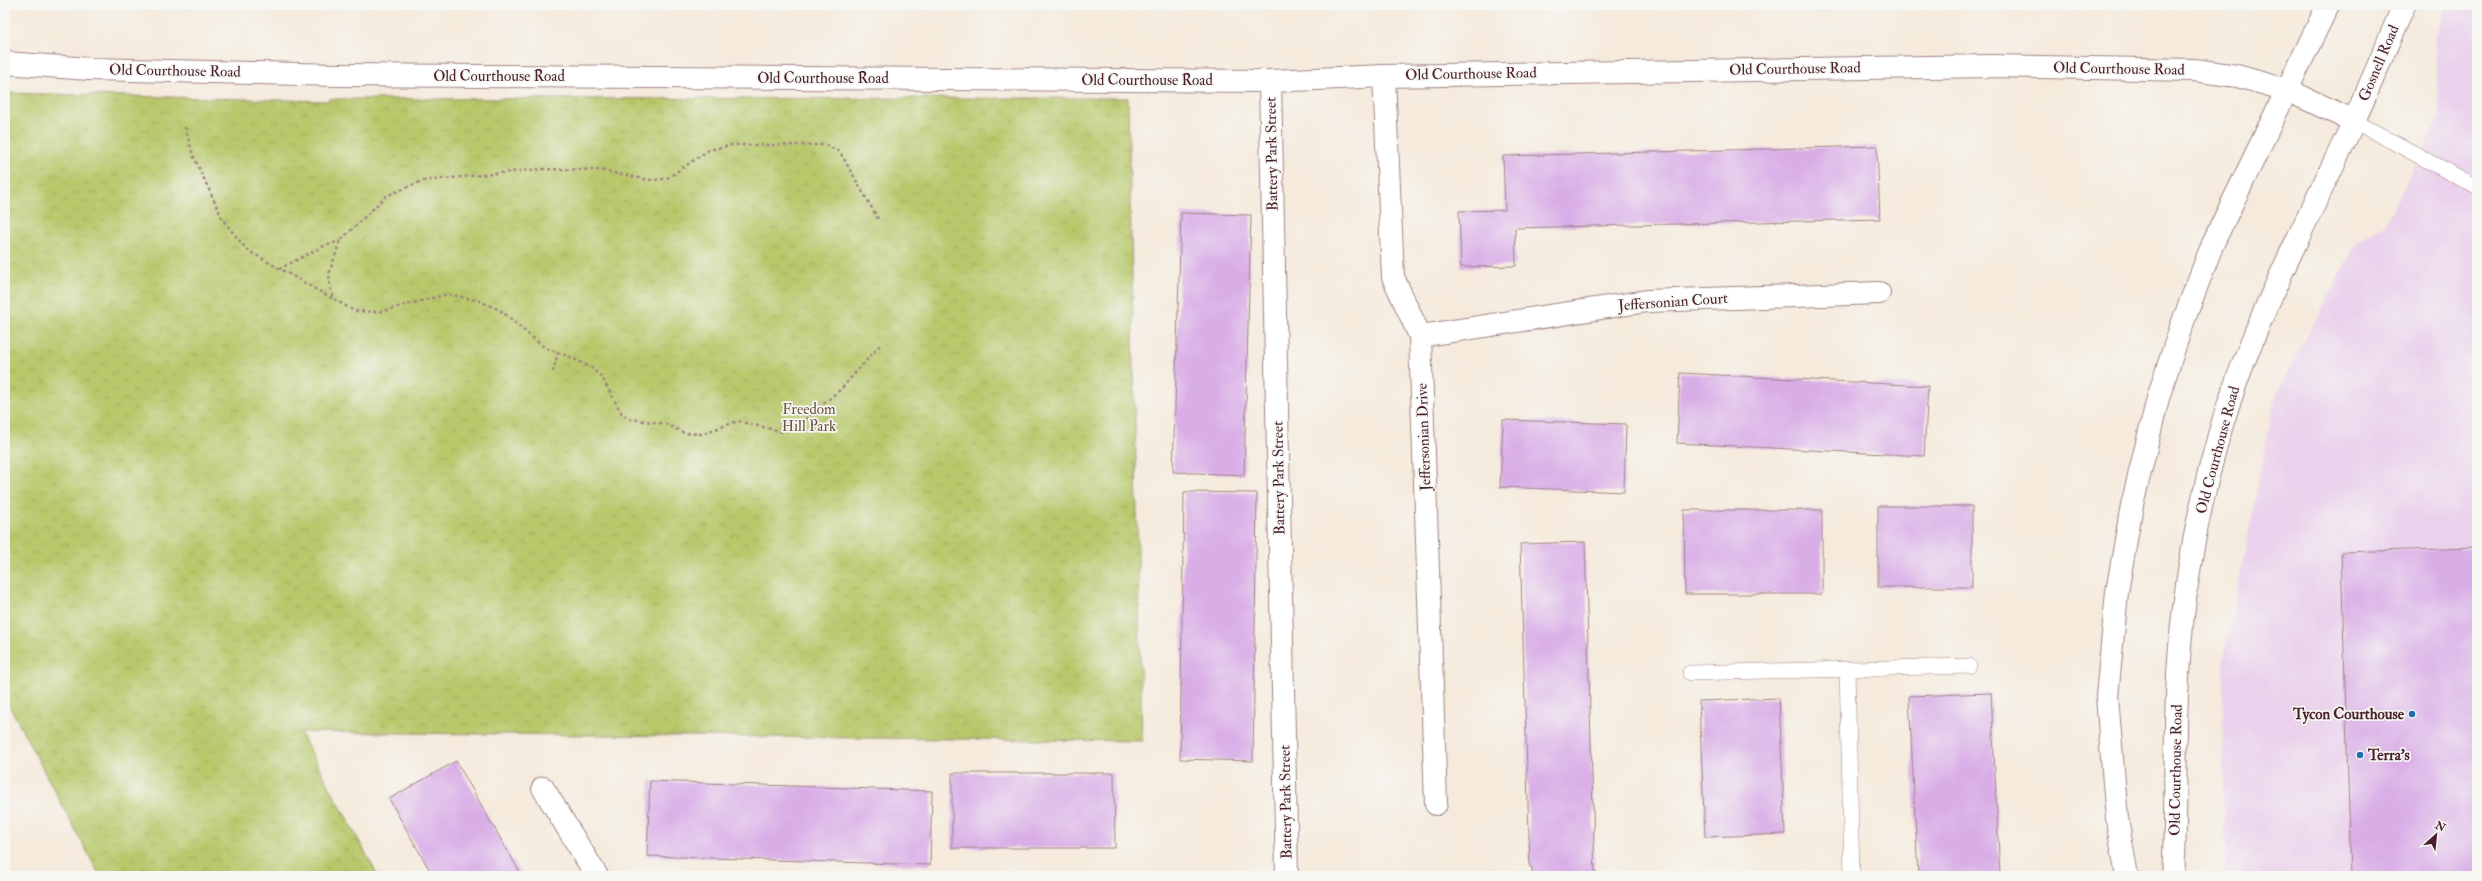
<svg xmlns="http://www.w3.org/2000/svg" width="2482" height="881" font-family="'IM FELL Double Pica',serif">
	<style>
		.built { fill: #ead1ec }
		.park { fill: url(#park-crowns); stroke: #81744b }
		.building { fill: #d9aee7 }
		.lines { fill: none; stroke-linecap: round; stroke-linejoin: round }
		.lane-casing { stroke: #a08484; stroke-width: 16 }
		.street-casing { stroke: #a08484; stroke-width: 24 }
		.secondary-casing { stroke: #a08484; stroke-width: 24 }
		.path { stroke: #a08484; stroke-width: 2.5; stroke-dasharray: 3 3; stroke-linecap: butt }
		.lane { stroke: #fff; stroke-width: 15 }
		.street { stroke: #fff; stroke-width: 22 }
		.secondary { stroke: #fff; stroke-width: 22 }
		.poi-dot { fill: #1f6fb2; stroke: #f6f6f2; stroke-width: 1.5 }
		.labels { text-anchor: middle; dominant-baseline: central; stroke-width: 3.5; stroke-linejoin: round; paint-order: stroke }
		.street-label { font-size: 15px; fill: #4a1f2b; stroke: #f6f6f2 }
		.park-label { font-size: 15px; fill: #6b523e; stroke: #f6f6f2 }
		.poi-label { font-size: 15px; font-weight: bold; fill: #4a1f2b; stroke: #f6f6f2; text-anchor: end }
	</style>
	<defs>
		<pattern id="park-crowns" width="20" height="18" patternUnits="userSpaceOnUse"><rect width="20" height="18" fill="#b8c86b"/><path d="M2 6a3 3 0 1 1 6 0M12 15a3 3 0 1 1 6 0" fill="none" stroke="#a0ab5d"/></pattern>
	</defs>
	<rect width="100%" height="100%" fill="#f6f6f2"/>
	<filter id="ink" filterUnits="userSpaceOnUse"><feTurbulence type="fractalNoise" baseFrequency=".025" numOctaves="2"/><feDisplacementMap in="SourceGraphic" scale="8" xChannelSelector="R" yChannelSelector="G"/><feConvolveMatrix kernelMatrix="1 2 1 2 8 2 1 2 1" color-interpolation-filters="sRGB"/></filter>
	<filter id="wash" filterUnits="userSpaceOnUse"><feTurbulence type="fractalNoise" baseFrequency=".012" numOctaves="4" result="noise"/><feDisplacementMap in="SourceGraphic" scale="16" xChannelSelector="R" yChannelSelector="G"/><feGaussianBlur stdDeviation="0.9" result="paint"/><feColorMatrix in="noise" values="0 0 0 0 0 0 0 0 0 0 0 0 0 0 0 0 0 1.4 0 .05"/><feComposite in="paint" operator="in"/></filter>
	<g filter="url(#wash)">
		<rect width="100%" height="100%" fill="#f5eadc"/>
		<path class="built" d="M 2447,5 L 2477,5 L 2477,876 L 2225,876 L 2223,663 L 2275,397 L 2357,242 L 2384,226 L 2440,117 L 2434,41 Z"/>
		<path class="park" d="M 5,93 L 328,101 L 329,99 L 1128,98 L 1142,741 L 300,732 L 378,876 L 100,876 L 5,698 Z"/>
		<g id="blocks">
			<path class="building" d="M 1877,146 L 1880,219 L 1515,228 L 1516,266 L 1461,267 L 1459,211 L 1505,210 L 1503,156 Z
				M 1181,213 L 1251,215 L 1244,475 L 1173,472 Z
				M 1680,373 L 1928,386 L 1924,456 L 1677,443 Z
				M 1503,420 L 1626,424 L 1624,492 L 1500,487 Z
				M 1184,492 L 1257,493 L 1253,761 L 1180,759 Z
				M 1878,506 L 1972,506 L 1972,587 L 1878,587 Z
				M 1684,510 L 1822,510 L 1822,594 L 1685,594 Z
				M 1585,542 L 1595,876 L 1532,876 L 1532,867 L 1530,867 L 1520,544 Z
				M 2477,548 L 2477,876 L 2351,876 L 2341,552 Z
				M 1991,693 L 2000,876 L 1918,876 L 1909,696 Z
				M 1779,698 L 1785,834 L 1705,837 L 1699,701 Z
				M 456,761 L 522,876 L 433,876 L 389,799 Z
				M 952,773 L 1114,773 L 1115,848 L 952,848 Z
				M 650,781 L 932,791 L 930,865 L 647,856 Z"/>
		</g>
	</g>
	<g filter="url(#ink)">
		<use href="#blocks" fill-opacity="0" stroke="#a08484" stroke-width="1"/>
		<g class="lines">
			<g class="lane-casing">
				<path id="lane" d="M 2354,121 L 2473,185
					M 1847,669 L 1852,876
					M 1690,673 L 1969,666"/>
			</g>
			<g class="street-casing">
				<path id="street" d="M 1384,76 L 1393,277 L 1420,336 L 1436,804
					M 1270,81 L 1287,876
					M 1420,336 L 1647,301 L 1879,293
					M 543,788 L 597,876"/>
			</g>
			<g class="secondary-casing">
				<path id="secondary" d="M 5,63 L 90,69 L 337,75 L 1270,81 L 1384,76 L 1993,66 L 2194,70 L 2237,76 L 2287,90 L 2354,121
					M 2127,876 L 2117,819 L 2107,697 L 2117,592 L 2132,505 L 2158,398 L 2181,327 L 2213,243 L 2328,5
					M 2173,876 C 2177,816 2174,757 2177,697 C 2180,609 2195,519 2219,435 C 2251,325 2305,226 2353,123 C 2371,84 2387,44 2404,5"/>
			</g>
			<path class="path" d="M 185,127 L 193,155 L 223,220 L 247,250 L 333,299
				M 878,219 L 840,152 L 826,145 L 731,145 L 709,150 L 666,179 L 649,180 L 600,170 L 540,169 L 422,181 L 386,196 L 340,241 L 329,274 L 330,287 L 334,299 L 354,311 L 378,312 L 448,294 L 479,301 L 500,310 L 545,348 L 568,356 L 590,367 L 601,376 L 622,414 L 630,419 L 666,424 L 684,433 L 701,434 L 738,421 L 783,432 L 797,426 L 841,389 L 881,344
				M 279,269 L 324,246 L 340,241
				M 553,372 L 558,352"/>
			<use href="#lane" class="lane"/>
			<use href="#street" class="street"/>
			<use href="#secondary" class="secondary"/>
		</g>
	</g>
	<g class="poi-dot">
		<circle cx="2412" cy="714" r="4"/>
		<circle cx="2360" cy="755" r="4"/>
	</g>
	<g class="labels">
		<g class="street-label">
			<text transform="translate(2379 63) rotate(-67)">Gosnell Road</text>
			<text transform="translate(1795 69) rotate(-1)">Old Courthouse Road</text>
			<text transform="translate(2119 69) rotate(1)">Old Courthouse Road</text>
			<text transform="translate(175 71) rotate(1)">Old Courthouse Road</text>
			<text transform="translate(1471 74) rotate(-1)">Old Courthouse Road</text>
			<text x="499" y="76">Old Courthouse Road</text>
			<text x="823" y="78">Old Courthouse Road</text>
			<text x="1147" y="80">Old Courthouse Road</text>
			<text transform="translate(1272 154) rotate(-91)">Battery Park Street</text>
			<text transform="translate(1673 302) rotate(-4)">Jeffersonian Court</text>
			<text transform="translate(1424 437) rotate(-92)">Jeffersonian Drive</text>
			<text transform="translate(2218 450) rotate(-75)">Old Courthouse Road</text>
			<text transform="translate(1279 478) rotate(-91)">Battery Park Street</text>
			<text transform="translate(2176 770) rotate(-89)">Old Courthouse Road</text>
			<text transform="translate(1286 802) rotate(-91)">Battery Park Street</text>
		</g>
		<g class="park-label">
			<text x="809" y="409">Freedom<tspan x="809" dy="17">Hill Park</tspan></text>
		</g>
		<g class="poi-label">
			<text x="2404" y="714">Tycon Courthouse</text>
			<text x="2368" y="755" text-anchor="start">Terra's</text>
		</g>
	</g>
	<rect width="2482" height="881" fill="none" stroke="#f6f6f2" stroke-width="20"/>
	<g transform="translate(2436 835) rotate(27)" stroke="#f6f6f2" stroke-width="3" paint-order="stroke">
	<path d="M0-3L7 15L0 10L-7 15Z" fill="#4a1f2b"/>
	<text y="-6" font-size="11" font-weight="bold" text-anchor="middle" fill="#4a1f2b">N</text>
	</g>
</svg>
